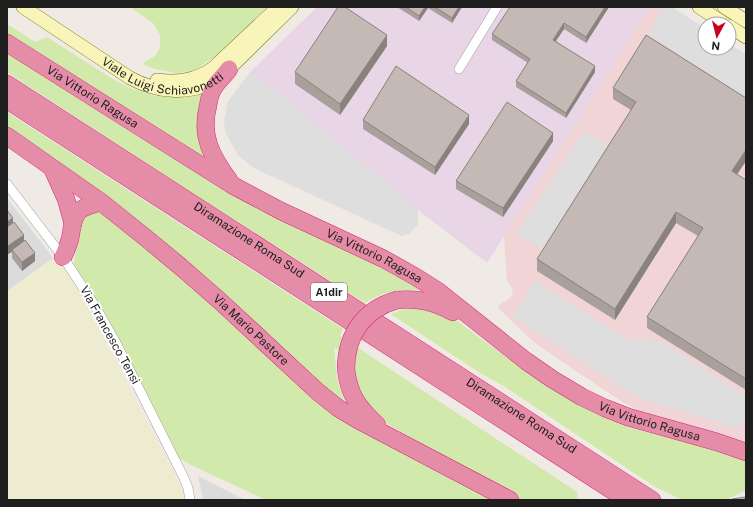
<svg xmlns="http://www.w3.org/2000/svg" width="753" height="507" font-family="'Public Sans',sans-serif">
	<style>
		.residential { fill: #dcdbdb }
		.commercial { fill: #f0d4d6 }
		.industrial { fill: #e8d6e7 }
		.farmland { fill: #eeecd0 }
		.grass { fill: #d1e9ab }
		.parking { fill: #dedede }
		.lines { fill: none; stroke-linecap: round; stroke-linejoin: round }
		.street-casing { stroke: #a2a2a2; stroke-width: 10 }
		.secondary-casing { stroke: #747206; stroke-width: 14 }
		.highway-casing { stroke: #d82679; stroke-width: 18 }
		.street { stroke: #fff; stroke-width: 9 }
		.secondary { stroke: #f9f4b9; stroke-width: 13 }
		.highway { stroke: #e58da8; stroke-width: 17 }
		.highway-bridge-casing { stroke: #d82679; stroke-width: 18; stroke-linecap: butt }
		.highway-bridge { stroke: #e58da8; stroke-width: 17 }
		.wall { fill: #a99f9b }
		.shaded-wall { fill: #89827e }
		.building { fill: #c4b9b4; stroke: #89827e }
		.labels { text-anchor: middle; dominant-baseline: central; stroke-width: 4; stroke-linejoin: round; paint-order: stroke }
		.shield { fill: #fff; stroke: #626262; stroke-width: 1 }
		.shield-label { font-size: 11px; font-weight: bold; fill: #1e1e1e }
		.street-label { font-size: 12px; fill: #1e1e1e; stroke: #fff }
	</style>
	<rect width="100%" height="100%" fill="#efeae4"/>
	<path class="residential" d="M 7,198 L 53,258 L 7,291 Z
		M 198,476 L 245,500 L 203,500 Z"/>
	<path class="commercial" d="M 650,7 L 670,7 L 705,48 L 729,48 L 746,56 L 746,446 L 651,417 L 624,403 L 564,363 L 535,343 L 497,307 L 511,297 L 513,291 L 511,286 L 507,281 L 504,235 Z"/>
	<path class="industrial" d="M 317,7 L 650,7 L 487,263 L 418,210 L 418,224 L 410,233 L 402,236 L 254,168 L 238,155 L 226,133 L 224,122 L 228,102 L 251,71 Z"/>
	<path class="farmland" d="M 53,258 L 59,260 L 84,301 L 181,487 L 184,500 L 7,500 L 7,291 Z"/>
	<path class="grass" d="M 130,7 L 267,7 L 217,55 L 195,70 L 176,73 L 155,69 L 142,64 L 155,56 L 160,48 L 160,35 L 153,23 Z
		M 7,24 L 35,42 L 47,37 L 111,78 L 132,89 L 155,96 L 177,96 L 208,92 L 208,160 L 7,33 Z
		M 7,49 L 368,258 L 422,290 C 407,290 393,290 380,295 C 375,297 370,300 365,303 L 183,187 L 7,72 Z
		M 7,112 L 343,329 L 340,336 L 577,492 L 578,500 L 520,500 L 379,419 L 356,386 L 353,358 L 334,347 L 337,378 L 345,404 L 7,130 Z
		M 100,210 L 237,323 L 326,407 L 494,500 L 266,500 L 193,466 L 179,458 L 79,274 L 74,263 L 78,225 L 80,218 Z
		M 414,308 L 424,308 L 453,318 L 533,377 L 557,392 L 620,423 L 651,433 L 700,445 L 746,460 L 746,491 L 740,493 L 726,500 L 682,500 L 654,486 L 634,473 L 504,386 L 480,373 L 391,314 L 401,310 Z"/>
	<path class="parking" d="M 664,7 L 672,7 L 705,28 L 705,48 L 729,48 L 729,44 L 746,54 L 746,97 L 649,35 Z
		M 251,71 L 418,210 L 418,224 L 410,233 L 402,236 L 254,168 L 238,155 L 226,133 L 224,122 L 228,102 Z
		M 584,131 L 609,147 L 543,250 L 517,233 Z
		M 535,281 L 626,339 L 661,341 L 746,397 L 746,420 L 739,429 L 637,397 L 513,317 Z"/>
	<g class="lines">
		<g class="street-casing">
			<path id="street" d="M 459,69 L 497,7
				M 7,184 L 63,257 L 95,306 L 116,343 L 184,478 L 188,488 L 190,500"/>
		</g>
		<g class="secondary-casing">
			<g id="secondary">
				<path id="s1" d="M 23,7 L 130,78 C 156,92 188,96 214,81 C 220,77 225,73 229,69 L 292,7"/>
				<path d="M 699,7 L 725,24"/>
				<path d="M 724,7 L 746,21"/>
				<path d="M 729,26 L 746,37"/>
				<path d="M 157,80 C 176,83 197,80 213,68 L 278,7"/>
			</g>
		</g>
		<g class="highway-casing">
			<g id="highway">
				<path id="s2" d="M 7,43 L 232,185 L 281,211 L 384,259 L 416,277 L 438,291 L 526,361 L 552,379 L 582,397 L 605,408 L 628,417 L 717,442 L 746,452"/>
				<path id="s3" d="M 7,84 L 652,500"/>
				<path d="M 7,100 L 627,500"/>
				<path id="s4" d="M 7,136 L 101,202 L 146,238 L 181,267 L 221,302 L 318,392 L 338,408 L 358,420 L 510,500"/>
				<path d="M 53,170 L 66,199 L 73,224"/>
				<path d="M 229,180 C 212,157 200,136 208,106 C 209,99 211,91 215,86 C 219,80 225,75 229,69"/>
				<path d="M 63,257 C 66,251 68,246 70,239 C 72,230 72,217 80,210 C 86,206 94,204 101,202"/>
				<path d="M 397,300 C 419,298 434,302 453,312"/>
				<path d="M 346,369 C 349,395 358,407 377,425"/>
			</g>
		</g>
		<use href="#street" class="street"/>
		<use href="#secondary" class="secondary"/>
		<use href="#highway" class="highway"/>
		<g class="highway-bridge-casing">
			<path id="highway-bridge" d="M 346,369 C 346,335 364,309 397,300"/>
		</g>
		<use href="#highway-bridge" class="highway-bridge"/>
	</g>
	<path class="wall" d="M 397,7 L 462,7 L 452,23 L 428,8 L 419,21 Z
		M 609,7 L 586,43 L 564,29 L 556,41 L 595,72 L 566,118 L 516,87 L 516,81 L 528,63 L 492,40 L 492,34 Z
		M 387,46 L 340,115 L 295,84 L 295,72 Z
		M 613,88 L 746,98 L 746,161 L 737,174 L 746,180 L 746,390 L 647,328 L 647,317 L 698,236 L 676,223 L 615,320 L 537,271 L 537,259 L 631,110 L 613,99 Z
		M 363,120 L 469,124 L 435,175 L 363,129 Z
		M 553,141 L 503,217 L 456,189 L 456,181 Z
		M 7,210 L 13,222 L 35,261 L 22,271 L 12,258 L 12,252 L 8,254 L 7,253 Z"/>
	<path class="shaded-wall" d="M 425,7 L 428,7 L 428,8 L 419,21 L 419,16 Z
		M 459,7 L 462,7 L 452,23 L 452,18 Z
		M 605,7 L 609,7 L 586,43 L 586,37 Z
		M 564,23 L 564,29 L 553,45 L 553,40 Z
		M 387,35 L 387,46 L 340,115 L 340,104 Z
		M 595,66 L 595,72 L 566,118 L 566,113 Z
		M 469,115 L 469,124 L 435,175 L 435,167 Z
		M 553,133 L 553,141 L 503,217 L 503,208 Z
		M 746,150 L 746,161 L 732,182 L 732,171 Z
		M 676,212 L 676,223 L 615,320 L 615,309 Z
		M 13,218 L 13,226 L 7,230 L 7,222 Z
		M 24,235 L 24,243 L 12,250 L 12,252 L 8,254 L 8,246 Z
		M 35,253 L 35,261 L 22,271 L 22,262 Z"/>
	<path class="building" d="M 338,7 L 345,7 L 387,35 L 340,104 L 295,72 Z
		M 406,7 L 425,7 L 419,16 Z
		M 435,7 L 459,7 L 452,18 Z
		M 510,7 L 605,7 L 586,37 L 564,23 L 553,40 L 595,66 L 566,113 L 516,81 L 530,59 L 492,34 Z
		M 646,35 L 746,98 L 746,150 L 732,171 L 746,180 L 746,379 L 647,317 L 703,228 L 676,212 L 615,309 L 537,259 L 636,102 L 613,88 Z
		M 396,66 L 469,115 L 435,167 L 363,120 Z
		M 507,102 L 553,133 L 503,208 L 456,181 Z
		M 7,210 L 13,218 L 7,222 Z
		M 14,222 L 24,235 L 8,246 L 7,244 L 7,227 Z
		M 25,240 L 35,253 L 22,262 L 12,250 Z
		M 745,497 L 745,500 L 732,500 L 732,499 Z"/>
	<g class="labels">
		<rect class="shield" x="311" y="283" width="36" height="18" rx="3"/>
		<g class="shield-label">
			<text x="329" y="292">A1dir</text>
		</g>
		<g class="street-label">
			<text stroke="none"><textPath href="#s1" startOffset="161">Viale Luigi Schiavonetti</textPath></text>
			<text stroke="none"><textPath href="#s2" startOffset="101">Via Vittorio Ragusa</textPath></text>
			<text stroke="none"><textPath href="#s3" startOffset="288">Diramazione Roma Sud</textPath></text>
			<text stroke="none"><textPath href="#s2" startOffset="425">Via Vittorio Ragusa</textPath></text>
			<text stroke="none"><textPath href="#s4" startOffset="312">Via Mario Pastore</textPath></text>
			<text transform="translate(110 335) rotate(61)">Via Francesco Tensi</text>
			<text stroke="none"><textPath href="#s3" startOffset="612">Diramazione Roma Sud</textPath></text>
			<text stroke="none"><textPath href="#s2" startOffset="749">Via Vittorio Ragusa</textPath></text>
		</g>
	</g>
	<rect width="753" height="507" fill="none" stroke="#1e1e1e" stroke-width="16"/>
	<g transform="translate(717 36) rotate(187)"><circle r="19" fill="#ffffff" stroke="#a5a5a5"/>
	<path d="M0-3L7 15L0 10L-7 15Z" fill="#ca031b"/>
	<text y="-6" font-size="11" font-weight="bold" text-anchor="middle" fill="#1e1e1e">N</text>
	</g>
</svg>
